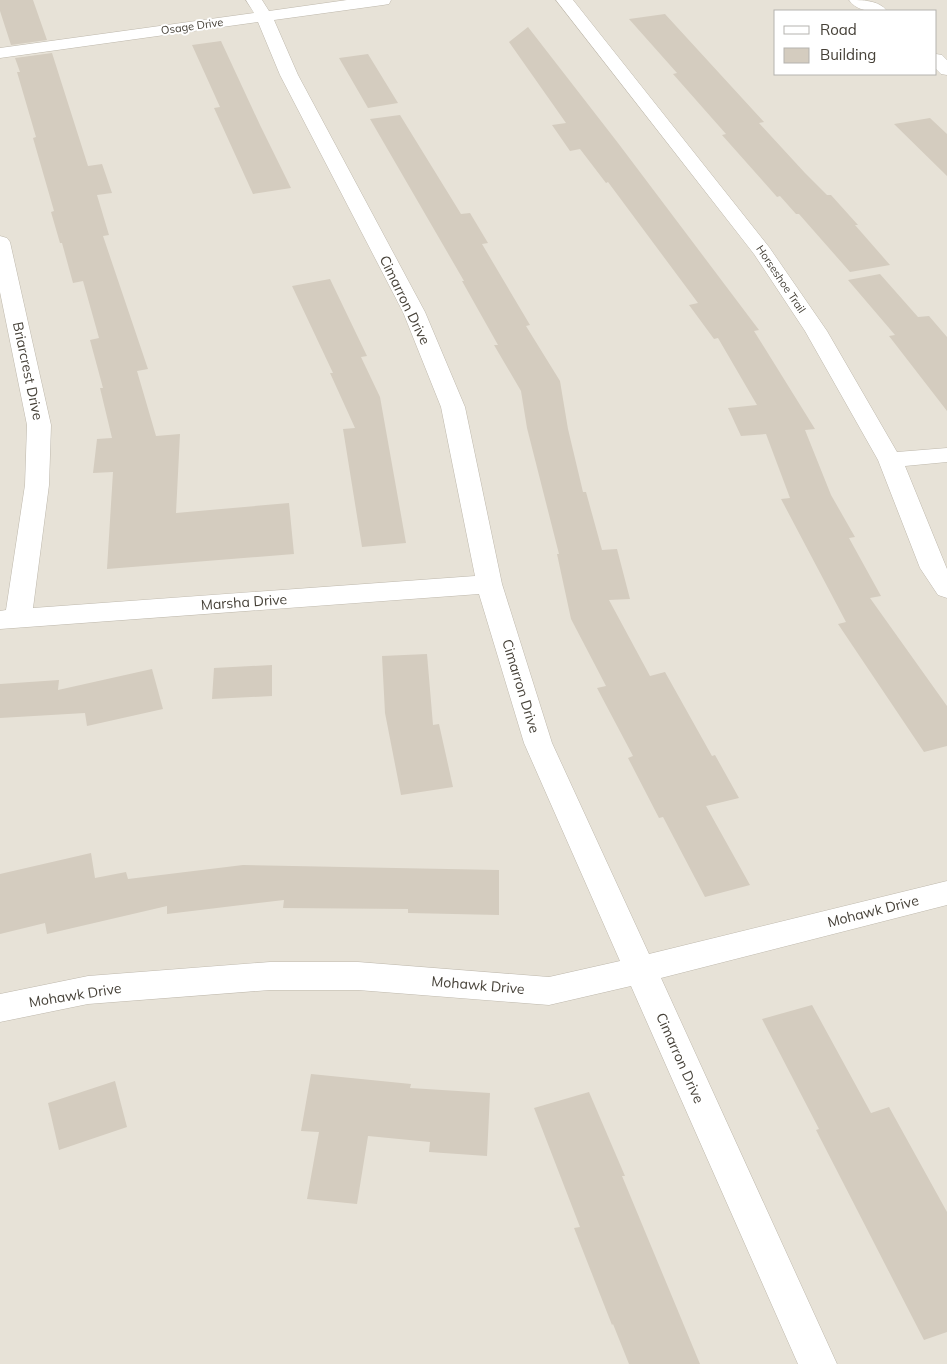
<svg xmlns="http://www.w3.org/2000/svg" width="947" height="1364" font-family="Mulish,sans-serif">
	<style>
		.residential { fill: #e7e2d7; fill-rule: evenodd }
		.building { fill: #d4ccbf }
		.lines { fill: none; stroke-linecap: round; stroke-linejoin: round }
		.street-casing { stroke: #beb8ac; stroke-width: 1 }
		.street { fill: #fff; fill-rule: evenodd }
		.labels { text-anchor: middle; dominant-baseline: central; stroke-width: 4; stroke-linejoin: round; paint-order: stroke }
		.far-street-label { font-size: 11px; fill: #464138; stroke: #fff }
		.street-label { font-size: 14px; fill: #464138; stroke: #fff }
	</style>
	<rect width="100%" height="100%" fill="#f3f0e9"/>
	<path class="residential" d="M 0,0 L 947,0 L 947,1364 L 0,1364 ZM 776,11 L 936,11 L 936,74 L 776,74 Z"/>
	<path class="building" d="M 0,0 L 33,0 L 47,40 L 11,45 L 0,11 Z
		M 665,14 L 764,122 L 759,123 L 805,173 L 827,195 L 831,195 L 858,225 L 855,225 L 890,265 L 850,272 L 799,214 L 796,214 L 780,196 L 777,197 L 722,135 L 726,134 L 673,74 L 677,73 L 629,19 Z
		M 528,27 L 618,143 L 759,330 L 754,331 L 815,429 L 805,430 L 831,495 L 855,537 L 849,538 L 881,596 L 870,598 L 947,706 L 947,746 L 924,752 L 838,624 L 846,622 L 781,499 L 790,498 L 766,434 L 741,436 L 728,408 L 757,405 L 718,338 L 714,339 L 689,305 L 698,303 L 608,182 L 606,183 L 580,149 L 570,151 L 552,125 L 566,123 L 509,42 Z
		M 221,41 L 260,125 L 291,188 L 253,194 L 214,108 L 220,107 L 192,45 Z
		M 52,53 L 88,166 L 102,164 L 112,193 L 97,195 L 109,235 L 103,236 L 148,369 L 137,371 L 156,436 L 180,434 L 176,513 L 289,503 L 294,554 L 107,569 L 113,472 L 93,473 L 97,439 L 112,438 L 100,388 L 103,388 L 90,340 L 99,338 L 83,281 L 73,283 L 62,243 L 60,243 L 51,212 L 54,211 L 33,138 L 36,137 L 17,72 L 20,72 L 15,58 Z
		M 368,54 L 398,103 L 368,108 L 339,58 Z
		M 400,115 L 461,214 L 470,213 L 488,243 L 482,244 L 530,325 L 526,326 L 560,381 L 568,429 L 583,492 L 586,492 L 602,550 L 617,549 L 630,599 L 609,600 L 650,676 L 665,672 L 712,756 L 715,755 L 739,798 L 706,806 L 750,885 L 705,897 L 663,817 L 659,818 L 628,758 L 633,756 L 597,688 L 606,686 L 571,619 L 557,554 L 559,554 L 527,428 L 521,391 L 494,345 L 498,345 L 462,281 L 464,281 L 370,119 Z
		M 930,118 L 947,134 L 947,176 L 894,124 Z
		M 880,274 L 918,317 L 929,316 L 947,337 L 947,411 L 889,336 L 895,335 L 848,280 Z
		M 330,279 L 367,356 L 361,357 L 380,397 L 406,543 L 362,547 L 343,429 L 355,428 L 330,373 L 333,373 L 292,286 Z
		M 427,654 L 433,725 L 439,724 L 453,787 L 401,795 L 385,713 L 382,656 Z
		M 272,665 L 272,696 L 212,699 L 214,668 Z
		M 152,669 L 163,709 L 87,726 L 85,713 L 0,718 L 0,684 L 59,680 L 58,690 Z
		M 91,853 L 95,878 L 126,872 L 128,879 L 243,865 L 499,870 L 499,915 L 408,913 L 408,909 L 283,908 L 284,900 L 167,914 L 167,906 L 47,934 L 45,923 L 0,934 L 0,874 Z
		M 812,1005 L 871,1113 L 889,1107 L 947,1212 L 947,1332 L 924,1340 L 816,1130 L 819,1129 L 762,1019 Z
		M 311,1074 L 411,1084 L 410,1088 L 490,1093 L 487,1156 L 429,1152 L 430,1142 L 368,1136 L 357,1204 L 307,1199 L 319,1132 L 301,1131 Z
		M 115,1081 L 127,1127 L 59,1150 L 48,1103 Z
		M 589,1092 L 625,1176 L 622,1176 L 700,1364 L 629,1364 L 613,1324 L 612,1325 L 574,1228 L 580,1227 L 534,1108 Z"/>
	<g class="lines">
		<g class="street-casing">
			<path id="street" d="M 246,0 L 262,0 L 269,11 L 347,0 L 391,0 L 389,4 L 383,5 L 274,20 L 298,75 L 425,312 L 465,407 L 502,584 L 552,743 L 649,954 L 947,881 L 947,905 L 661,978 L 837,1364 L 798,1364 L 631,986 L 549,1005 L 358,990 L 270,990 L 88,1004 L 0,1022 L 0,994 L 88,976 L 270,962 L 358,962 L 549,977 L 620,961 L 524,743 L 479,594 L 0,629 L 0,611 L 6,610 L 25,485 L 27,425 L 0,292 L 0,236 L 7,238 L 10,242 L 51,425 L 49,485 L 33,608 L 475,576 L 441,407 L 403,312 L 280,75 L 258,22 L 0,58 L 0,48 L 254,13 Z
				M 556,0 L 573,0 L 769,247 L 827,331 L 897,452 L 947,448 L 947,462 L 905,466 L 947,569 L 947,598 L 938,595 L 920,568 L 878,460 L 805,331 L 754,254 Z
				M 849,0 C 862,0 879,0 887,11 C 874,12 857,12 849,0 Z
				M 936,54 L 942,55 L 947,60 L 947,75 L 941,74 L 936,69 Z"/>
		</g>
		<use href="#street" class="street"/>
	</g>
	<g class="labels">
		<g class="far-street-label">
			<text transform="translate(192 26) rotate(-8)">Osage Drive</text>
			<text transform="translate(781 279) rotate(56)">Horseshoe Trail</text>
		</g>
		<g class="street-label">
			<text transform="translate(405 300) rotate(64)">Cimarron Drive</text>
			<text transform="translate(28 371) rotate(78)">Briarcrest Drive</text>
			<text transform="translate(244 602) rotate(-4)">Marsha Drive</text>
			<text transform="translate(521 686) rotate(73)">Cimarron Drive</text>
			<text transform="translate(873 911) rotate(-14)">Mohawk Drive</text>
			<text transform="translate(478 985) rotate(5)">Mohawk Drive</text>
			<text transform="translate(75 995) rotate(-9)">Mohawk Drive</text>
			<text transform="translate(680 1058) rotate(66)">Cimarron Drive</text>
		</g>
	</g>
	<rect x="774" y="10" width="162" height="65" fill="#ffffff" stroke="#b5b3af"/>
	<rect x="784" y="26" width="25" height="8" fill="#ffffff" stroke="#b5b3af"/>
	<text x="820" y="35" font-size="15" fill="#464138">Road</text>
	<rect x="784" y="48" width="25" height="15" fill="#d4ccbf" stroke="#b5b3af"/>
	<text x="820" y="60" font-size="15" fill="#464138">Building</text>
</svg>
